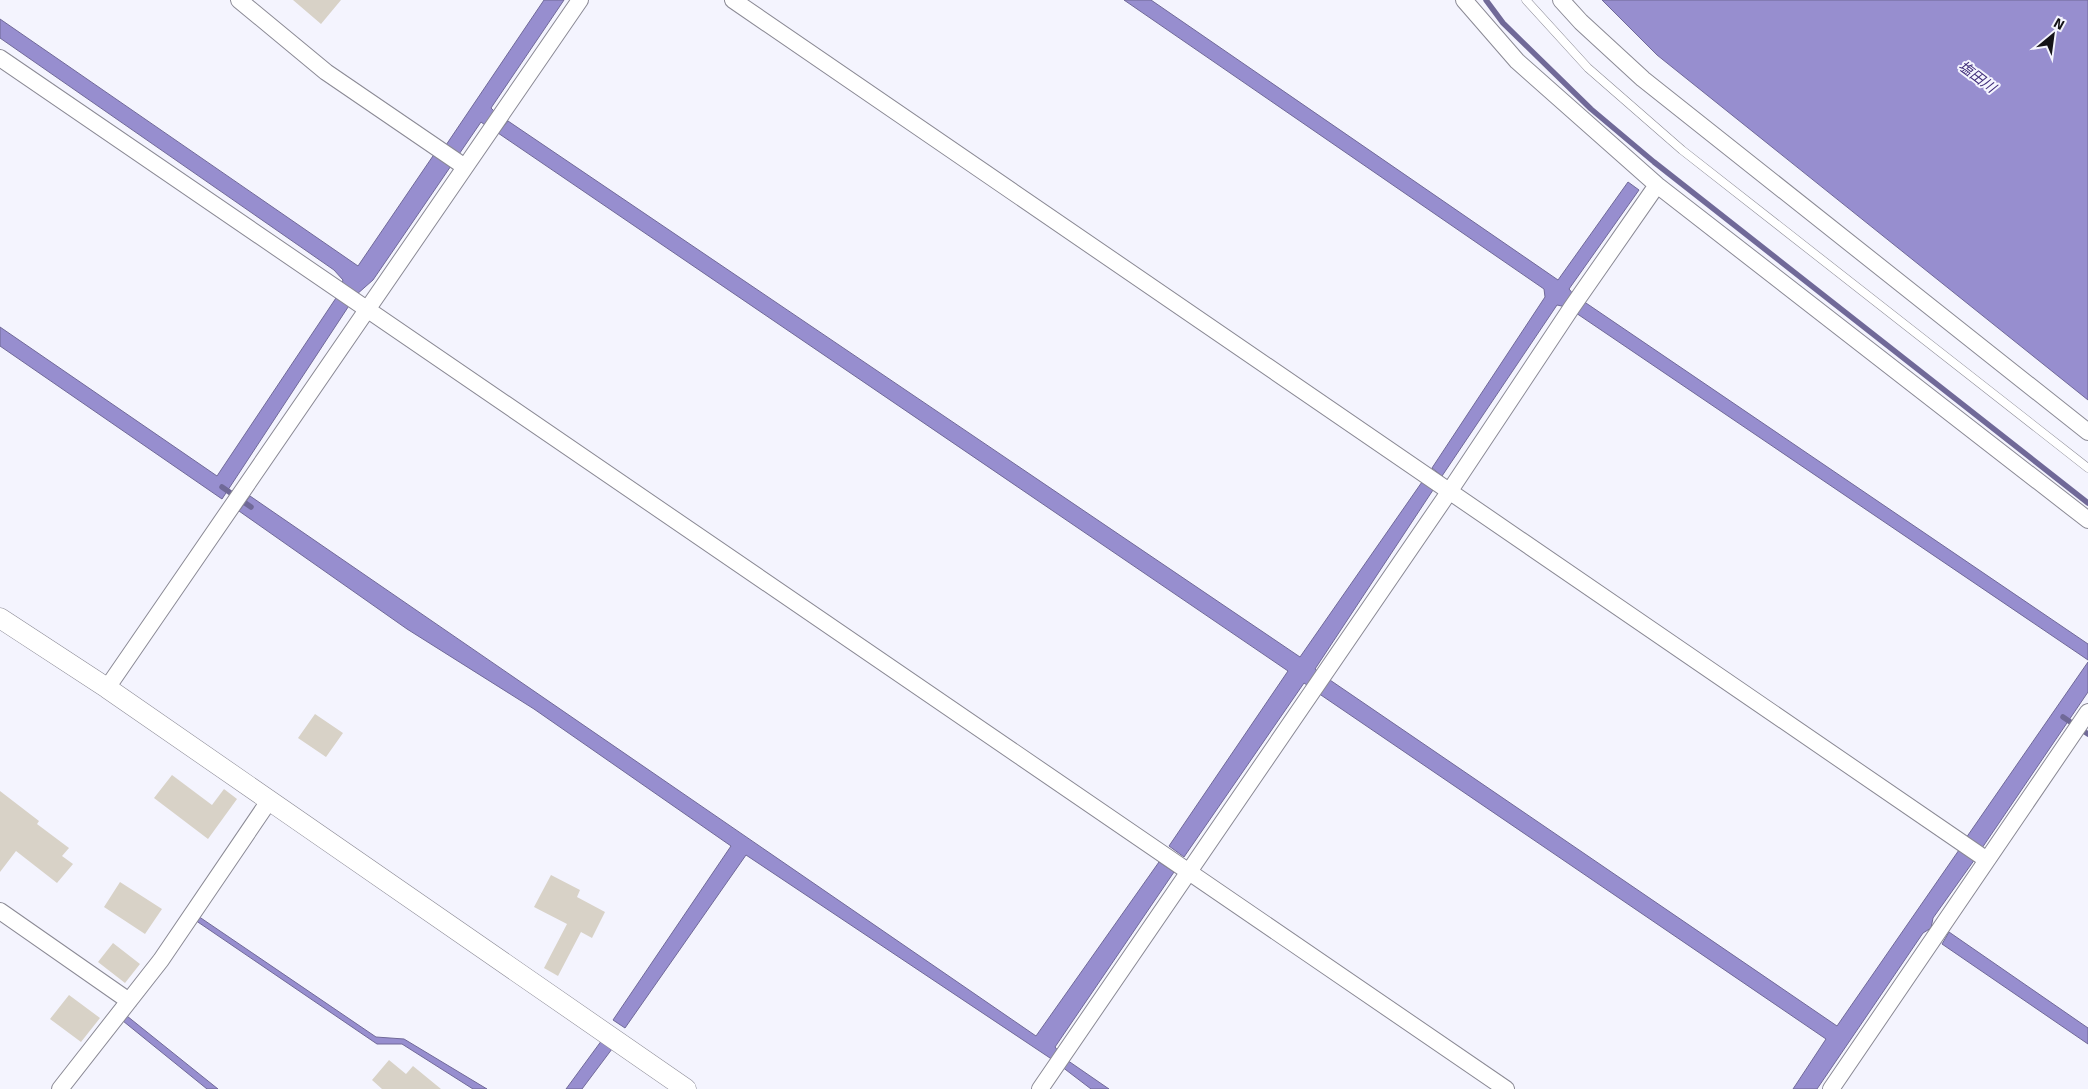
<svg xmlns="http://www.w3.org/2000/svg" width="2088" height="1089" font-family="Signika,'Noto Sans JP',sans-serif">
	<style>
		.water { fill: #978ecf; stroke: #706998 }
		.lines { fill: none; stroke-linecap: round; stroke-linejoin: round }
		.stream { stroke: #706998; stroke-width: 5.5 }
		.building { fill: #d8d2c7 }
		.service-casing { stroke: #8b8a95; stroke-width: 9 }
		.minor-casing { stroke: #8b8a95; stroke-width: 18 }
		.tertiary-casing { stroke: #8b8a95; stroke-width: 21 }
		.service { stroke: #fff; stroke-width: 8 }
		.minor { stroke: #fff; stroke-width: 16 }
		.tertiary { stroke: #fff; stroke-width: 20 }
		.labels { text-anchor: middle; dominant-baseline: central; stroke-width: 4; stroke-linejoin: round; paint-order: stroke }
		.water-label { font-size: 14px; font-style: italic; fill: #3f2c79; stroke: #f4f4fe }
	</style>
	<rect width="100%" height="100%" fill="#f4f4fe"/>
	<path class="water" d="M 544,0 L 564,0 L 491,108 L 495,112 L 485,125 L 481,122 L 373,280 L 356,295 L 222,499 L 0,346 L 0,327 L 217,476 L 336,298 L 343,280 L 334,270 L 0,38 L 0,19 L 358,266 L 435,153 L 444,148 Z
		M 1124,0 L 1151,0 L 1558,280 L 1628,182 L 1639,190 L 1569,289 L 1574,295 L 1566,307 L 1557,305 L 1442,476 L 1432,468 L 1545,297 L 1544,289 Z
		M 1602,0 L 2088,0 L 2088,400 L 1657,55 Z
		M 508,121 L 1300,657 L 1422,482 L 1433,490 L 1315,669 L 1319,672 L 1310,687 L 1304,683 L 1184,857 L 1169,846 L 1288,671 L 498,133 Z
		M 1583,301 L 2088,644 L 2088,660 L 1576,313 Z
		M 250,496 L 1036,1036 L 1159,862 L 1174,872 L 1055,1047 L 1064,1058 L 1109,1089 L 1091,1089 L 1053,1060 L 746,855 L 625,1028 L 613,1020 L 731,846 L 534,709 L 407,629 L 239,511 Z
		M 2088,662 L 2088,692 L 1982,848 L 1966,838 Z
		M 1327,678 L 1837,1026 L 1959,850 L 1975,859 L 1933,918 L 1931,928 L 1923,933 L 1817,1089 L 1793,1089 L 1826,1039 L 1318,693 Z
		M 195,914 L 376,1037 L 404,1039 L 487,1089 L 473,1089 L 402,1044 L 377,1044 L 192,918 Z
		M 1949,932 L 2088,1028 L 2088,1044 L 1942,944 Z
		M 127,1016 L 218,1089 L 207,1089 L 123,1021 Z
		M 602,1040 L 612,1049 L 582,1089 L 566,1089 Z"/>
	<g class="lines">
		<path class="stream" d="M 1486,0 L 1503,23 L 1591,109 L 1654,162 L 2088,503
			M 222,487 L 251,507
			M 2063,717 L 2088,734"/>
	</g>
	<path class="building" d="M 293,0 L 341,0 L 321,24 Z
		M 315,714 L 343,733 L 326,757 L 298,738 Z
		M 172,775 L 212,805 L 224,789 L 237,799 L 208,839 L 154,798 Z
		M 0,791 L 39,821 L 37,824 L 69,848 L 62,856 L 73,864 L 57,883 L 16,851 L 0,872 Z
		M 551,875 L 580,890 L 577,897 L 605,912 L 592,938 L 581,932 L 558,976 L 544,968 L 567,924 L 534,907 Z
		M 120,882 L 162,909 L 145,934 L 104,907 Z
		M 113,943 L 140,964 L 125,983 L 98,962 Z
		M 69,995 L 100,1018 L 81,1042 L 50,1019 Z
		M 389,1060 L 406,1074 L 413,1066 L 441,1089 L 382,1089 L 372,1080 Z"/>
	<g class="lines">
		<g class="service-casing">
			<path id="service" d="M 1526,0 L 1588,68 L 1682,150 L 2088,468"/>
		</g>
		<g class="minor-casing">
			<path id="minor" d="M 239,0 L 326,72 L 465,167
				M 733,0 L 1987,860
				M 1464,0 L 1517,61 L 1657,185 L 2088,520
				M 1561,0 L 1581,22 L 1643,79 L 2088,432
				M 0,58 L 1506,1089
				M 107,688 L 580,0
				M 0,911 L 129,1001
				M 60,1089 L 161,960 L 269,801
				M 1040,1089 L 1449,492 L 1572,307 L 1657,185
				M 1831,1089 L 2088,712"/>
		</g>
		<g class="tertiary-casing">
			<path id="tertiary" d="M 0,618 L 107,688 L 686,1089"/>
		</g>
		<use href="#service" class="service"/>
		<use href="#minor" class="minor"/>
		<use href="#tertiary" class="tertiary"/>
	</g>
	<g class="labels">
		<g class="water-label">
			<text transform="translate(1977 77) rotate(37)">塩田川</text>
		</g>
	</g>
	<g transform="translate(2053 35) rotate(29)" stroke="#f4f4fe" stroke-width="4" paint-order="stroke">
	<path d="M0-4L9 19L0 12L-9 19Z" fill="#141317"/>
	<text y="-8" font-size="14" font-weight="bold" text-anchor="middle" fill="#141317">N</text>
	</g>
</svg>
